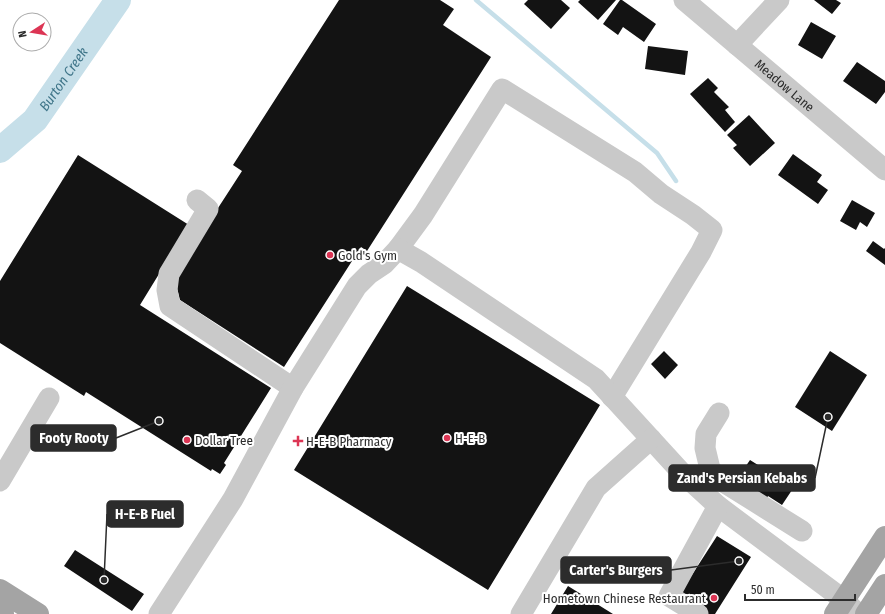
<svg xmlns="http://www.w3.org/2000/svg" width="885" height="614" font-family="'Fira Sans Condensed',sans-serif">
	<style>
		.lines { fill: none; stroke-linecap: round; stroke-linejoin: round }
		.stream { stroke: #c6dfe9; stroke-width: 4.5 }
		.river { stroke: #c6dfe9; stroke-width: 26 }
		.building { fill: #131313 }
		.minor { stroke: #c9c9c9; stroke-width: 21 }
		.major { stroke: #a4a4a4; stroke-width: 22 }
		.poi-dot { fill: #dc3554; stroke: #fff; stroke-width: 1.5 }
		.labels { text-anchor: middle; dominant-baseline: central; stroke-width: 4; stroke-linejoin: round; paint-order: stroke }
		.street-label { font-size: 13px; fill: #2c2c2c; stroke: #fff }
		.poi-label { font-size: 13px; fill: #2c2c2c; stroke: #fff; text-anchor: start }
		.water-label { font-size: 14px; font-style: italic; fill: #3f7589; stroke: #fff }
		.leader { fill: none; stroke: #2c2c2c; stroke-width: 1.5 }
		.callout-dot { fill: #2c2c2c; stroke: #fff; stroke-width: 1.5 }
		.callout { fill: #2c2c2c; stroke: #2c2c2c; stroke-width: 1.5 }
		.callout-label { font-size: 14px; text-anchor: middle; font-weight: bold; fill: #fff }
	</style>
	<rect width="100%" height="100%" fill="#fff"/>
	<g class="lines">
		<path class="stream" d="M 476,0 L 657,153 L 676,181"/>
		<path class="river" id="s1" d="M 0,150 L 35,120 L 118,0"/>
	</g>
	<path class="building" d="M 339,0 L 440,0 L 454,9 L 443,25 L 491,57 L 367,251 L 361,247 L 284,367 L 180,300 L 174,276 L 242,171 L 233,165 Z
		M 528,0 L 561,0 L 570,8 L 551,29 L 524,4 Z
		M 580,0 L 616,0 L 598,20 L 578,2 Z
		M 620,0 L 622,0 L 656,24 L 644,42 L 623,27 L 618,35 L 603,24 Z
		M 814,0 L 836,0 L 841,3 L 832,14 Z
		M 811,22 L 836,36 L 822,59 L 798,45 Z
		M 648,46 L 688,51 L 685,75 L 645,69 Z
		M 857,62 L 885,81 L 885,92 L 876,104 L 843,81 Z
		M 708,78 L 718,88 L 714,92 L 729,107 L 725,110 L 735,122 L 725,132 L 690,94 Z
		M 749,115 L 775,143 L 750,166 L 733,148 L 737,145 L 727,135 Z
		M 793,154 L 822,175 L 817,182 L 828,190 L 818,204 L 778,175 Z
		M 78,155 L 189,225 L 140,305 L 271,388 L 224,463 L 226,465 L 220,474 L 212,469 L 211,471 L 86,392 L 84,396 L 0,343 L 0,281 Z
		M 852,200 L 875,213 L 867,227 L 860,222 L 856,230 L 840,221 Z
		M 873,241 L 884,249 L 885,248 L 885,265 L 866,251 Z
		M 407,286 L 600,405 L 488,590 L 294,470 Z
		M 664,351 L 678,365 L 665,379 L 651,364 Z
		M 830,351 L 867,375 L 832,431 L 795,407 Z
		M 750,460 L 780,479 L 778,481 L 792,490 L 782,505 L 768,496 L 767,498 L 737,479 Z
		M 717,536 L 751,557 L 715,614 L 701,614 L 677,598 Z
		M 75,550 L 144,594 L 132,611 L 64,566 Z
		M 568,586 L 613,614 L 551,614 Z"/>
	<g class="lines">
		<g class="minor">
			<path id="s2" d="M 684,0 L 885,170"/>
			<path d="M 737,45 L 779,0"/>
			<path d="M 197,200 L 208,209 L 169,274 L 167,290 L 170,306 L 293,388"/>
			<path d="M 398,249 L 423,215 L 502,89 L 635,172 L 661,194 L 693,215 L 712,230 L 701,252 L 612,397"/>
			<path d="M 719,413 L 706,434 L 705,448 L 710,469 L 722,481 L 802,531"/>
			<path d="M 0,481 L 49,398"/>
			<path d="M 159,614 L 233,499 L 293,388 L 357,286 L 369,274 L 384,264 L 398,249 L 421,262 L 596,379 L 682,473 L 718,506 L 844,600 L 858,614"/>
			<path d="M 521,614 L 596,488 L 651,439"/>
			<path d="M 698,614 L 669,596 L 718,506"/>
		</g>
		<path class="major" d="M 0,590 L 38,614
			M 0,612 L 3,614
			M 835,614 L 885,537
			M 866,614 L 885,585"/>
	</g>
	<g class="poi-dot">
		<circle cx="330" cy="255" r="4"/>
		<circle cx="447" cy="438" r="4"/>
		<circle cx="187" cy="440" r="4"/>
		<path d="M296 435h4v4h4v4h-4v4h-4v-4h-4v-4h4z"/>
		<circle cx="714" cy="598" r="4"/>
	</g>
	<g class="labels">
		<g class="street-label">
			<text stroke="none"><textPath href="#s2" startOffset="132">Meadow Lane</textPath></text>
		</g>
		<g class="poi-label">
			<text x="338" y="255">Gold's Gym</text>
			<text x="455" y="438">H-E-B</text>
			<text x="195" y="440">Dollar Tree</text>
			<text x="306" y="441">H-E-B Pharmacy</text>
			<text x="706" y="598" text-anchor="end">Hometown Chinese Restaurant</text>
		</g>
		<g class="water-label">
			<text stroke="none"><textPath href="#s1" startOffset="96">Burton Creek</textPath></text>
		</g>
	</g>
	<path class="leader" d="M159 421L116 438M828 417L815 478M104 580L107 514M739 561L671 570"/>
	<g class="callout-dot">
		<circle cx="159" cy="421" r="4"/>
		<circle cx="828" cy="417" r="4"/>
		<circle cx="104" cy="580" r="4"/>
		<circle cx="739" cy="561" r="4"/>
	</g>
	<g class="callout">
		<rect x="31" y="425" width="85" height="26" rx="4"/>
		<rect x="669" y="465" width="146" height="26" rx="4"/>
		<rect x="107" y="501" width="76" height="26" rx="4"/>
		<rect x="561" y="557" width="110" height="26" rx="4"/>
	</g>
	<g class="callout-label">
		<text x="74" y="443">Footy Rooty</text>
		<text x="742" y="483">Zand's Persian Kebabs</text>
		<text x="145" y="519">H-E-B Fuel</text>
		<text x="616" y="575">Carter's Burgers</text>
	</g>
	<g transform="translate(32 32) rotate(258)"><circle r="19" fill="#ffffff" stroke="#ababab"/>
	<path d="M0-3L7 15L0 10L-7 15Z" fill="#dc3554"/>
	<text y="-6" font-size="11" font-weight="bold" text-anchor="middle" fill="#2c2c2c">N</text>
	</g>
	<path d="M745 594v6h110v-6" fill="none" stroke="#2c2c2c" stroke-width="2"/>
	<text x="751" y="594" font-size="12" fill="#2c2c2c" stroke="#ffffff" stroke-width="3" paint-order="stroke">50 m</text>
</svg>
